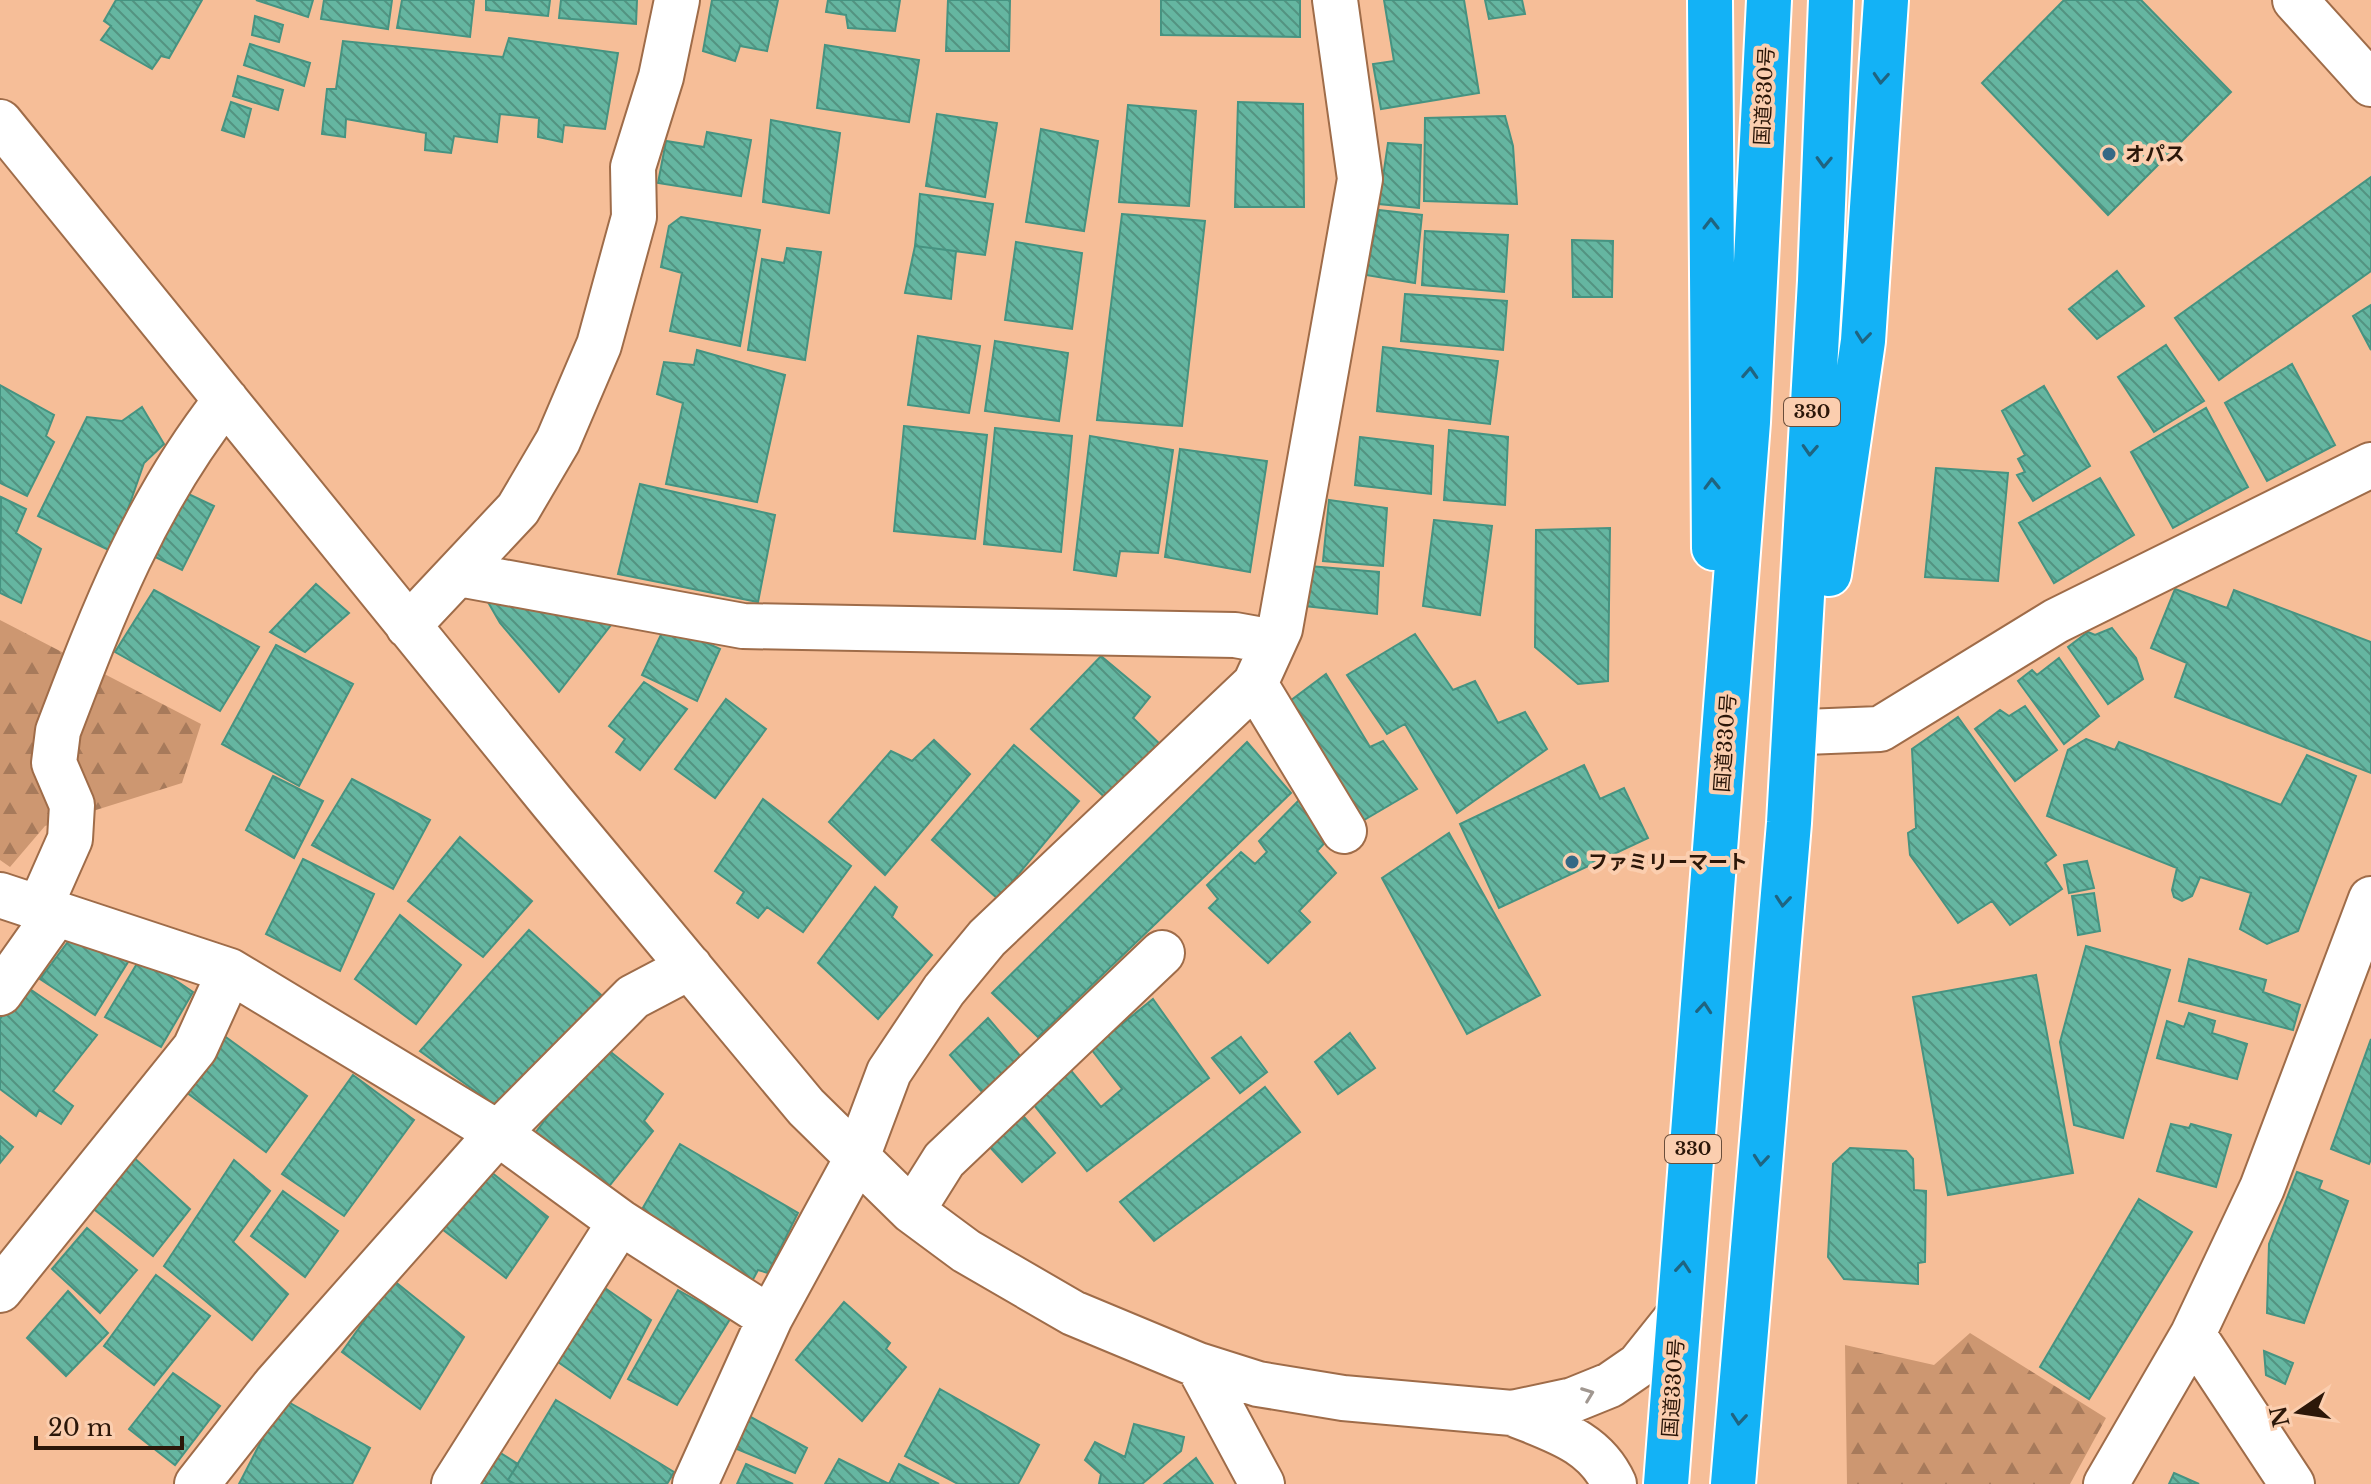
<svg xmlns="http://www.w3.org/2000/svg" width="2371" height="1484" font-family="'Libre Baskerville','Noto Sans JP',serif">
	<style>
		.forest { fill: url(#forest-firs) }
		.building { fill: url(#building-back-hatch); stroke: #469381; stroke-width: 2 }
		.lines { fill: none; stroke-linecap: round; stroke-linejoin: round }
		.minor-casing { stroke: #9f6c49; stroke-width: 48 }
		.highway-casing { stroke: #fff; stroke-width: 48 }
		.minor { stroke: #fff; stroke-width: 44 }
		.highway { stroke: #13b2f6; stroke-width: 44 }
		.oneway { stroke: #206480 }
		.oneway2 { stroke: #a09790 }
		.poi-dot { fill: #356885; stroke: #fbceaf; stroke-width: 3 }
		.labels { text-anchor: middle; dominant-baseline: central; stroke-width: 8; stroke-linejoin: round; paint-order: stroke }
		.shield { fill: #fbceaf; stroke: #6a4e3b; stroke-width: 2 }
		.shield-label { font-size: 18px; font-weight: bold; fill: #2c1709 }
		.street-label { font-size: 20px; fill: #2c1709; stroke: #fbceaf }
		.poi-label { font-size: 20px; font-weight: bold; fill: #2c1709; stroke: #fbceaf; text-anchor: start }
	</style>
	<defs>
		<pattern id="forest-firs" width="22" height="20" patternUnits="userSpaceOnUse" patternTransform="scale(2)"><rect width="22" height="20" fill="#cd9771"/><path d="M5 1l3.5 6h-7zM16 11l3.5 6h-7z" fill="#a77a5b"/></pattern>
		<pattern id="building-back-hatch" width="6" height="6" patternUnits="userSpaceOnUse" patternTransform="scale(2)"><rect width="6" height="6" fill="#65b6a1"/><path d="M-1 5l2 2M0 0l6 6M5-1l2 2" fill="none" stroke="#539381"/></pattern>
	</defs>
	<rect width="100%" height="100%" fill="#f6be98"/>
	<path class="forest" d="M 0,620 L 201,724 L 182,783 L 45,826 L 10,867 L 0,860 Z
		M 1970,1333 L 2106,1418 L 2070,1484 L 1847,1484 L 1845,1345 L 1934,1365 Z"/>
	<path class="building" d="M 116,0 L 202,0 L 169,58 L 161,56 L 152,69 L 101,40 L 111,26 L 104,21 Z
		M 256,0 L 313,0 L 308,17 Z
		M 324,0 L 392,0 L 388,29 L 321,19 Z
		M 402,0 L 474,0 L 470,37 L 397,28 Z
		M 486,0 L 550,0 L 548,16 L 486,10 Z
		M 561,0 L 637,0 L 636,24 L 559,18 Z
		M 712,0 L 778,0 L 767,51 L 740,46 L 735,61 L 703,51 Z
		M 828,0 L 900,0 L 895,31 L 848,28 L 846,15 L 826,12 Z
		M 948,0 L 1010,0 L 1009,51 L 946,51 Z
		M 1161,0 L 1300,0 L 1300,37 L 1161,35 Z
		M 1384,0 L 1464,0 L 1479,93 L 1381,109 L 1373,64 L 1394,61 Z
		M 1485,0 L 1522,0 L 1525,14 L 1489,19 Z
		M 2064,0 L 2141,0 L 2231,92 L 2108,215 L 1982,83 Z
		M 255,16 L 283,25 L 279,42 L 252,35 Z
		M 509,38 L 618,53 L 605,129 L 564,125 L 562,142 L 538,137 L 539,118 L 500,114 L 497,142 L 454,136 L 451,153 L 425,150 L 426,133 L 346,119 L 345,137 L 322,134 L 327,89 L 336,89 L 343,41 L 503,57 Z
		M 250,44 L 310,63 L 304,86 L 244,65 Z
		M 825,45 L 919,60 L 909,122 L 817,108 Z
		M 238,76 L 283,90 L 278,110 L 233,96 Z
		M 231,102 L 251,109 L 244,137 L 222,130 Z
		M 1238,102 L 1303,104 L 1304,207 L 1235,207 Z
		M 1128,105 L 1196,111 L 1189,206 L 1119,202 Z
		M 937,114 L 997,123 L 985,197 L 926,186 Z
		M 1505,116 L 1513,146 L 1517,204 L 1424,201 L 1425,118 Z
		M 771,120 L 840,133 L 829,213 L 763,202 Z
		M 1041,129 L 1098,141 L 1084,231 L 1026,222 Z
		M 707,132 L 751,140 L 741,196 L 658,183 L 666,141 L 704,147 Z
		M 1388,143 L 1421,145 L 1419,208 L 1379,204 Z
		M 2371,177 L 2371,271 L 2219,380 L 2175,318 Z
		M 920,194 L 993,204 L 985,255 L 915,246 Z
		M 1379,210 L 1422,215 L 1415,283 L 1366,275 Z
		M 1122,214 L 1205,221 L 1182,426 L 1097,420 Z
		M 681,217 L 760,230 L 740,346 L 670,331 L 682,273 L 661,267 L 669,226 Z
		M 1425,231 L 1508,235 L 1504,292 L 1422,285 Z
		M 1572,240 L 1613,241 L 1612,297 L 1573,297 Z
		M 1016,242 L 1082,253 L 1072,329 L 1005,320 Z
		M 915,246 L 956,251 L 951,299 L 905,293 Z
		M 787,248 L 821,252 L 805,360 L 748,350 L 762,259 L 784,263 Z
		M 2117,271 L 2144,306 L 2097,339 L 2069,309 Z
		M 1405,294 L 1507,301 L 1503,350 L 1401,341 Z
		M 2371,305 L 2371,350 L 2353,316 Z
		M 918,336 L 980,346 L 969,413 L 908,405 Z
		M 995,341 L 1068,353 L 1059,421 L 985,411 Z
		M 2166,345 L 2204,401 L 2154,432 L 2118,377 Z
		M 1383,347 L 1498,361 L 1490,424 L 1377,411 Z
		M 697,350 L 785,375 L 757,502 L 666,484 L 683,403 L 657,394 L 664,362 L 694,365 Z
		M 2292,364 L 2335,445 L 2267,481 L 2225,403 Z
		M 0,385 L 54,415 L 46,436 L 54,442 L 27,496 L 0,483 Z
		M 2044,386 L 2090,466 L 2033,501 L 2017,475 L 2025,472 L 2018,459 L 2025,455 L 2002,411 Z
		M 142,407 L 164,444 L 144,463 L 113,552 L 38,516 L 87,417 L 122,421 Z
		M 2206,408 L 2248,487 L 2173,528 L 2131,452 Z
		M 904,426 L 987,435 L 975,539 L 894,531 Z
		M 995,428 L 1072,436 L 1061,552 L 984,544 Z
		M 1449,430 L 1508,437 L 1505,505 L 1444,500 Z
		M 1090,436 L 1173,450 L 1158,553 L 1120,551 L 1116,576 L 1074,570 Z
		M 1360,437 L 1433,446 L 1431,494 L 1355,485 Z
		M 1180,449 L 1267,461 L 1250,572 L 1165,557 Z
		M 1936,468 L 2008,473 L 1998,581 L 1925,577 Z
		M 2100,478 L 2134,535 L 2054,583 L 2019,523 Z
		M 640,484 L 775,515 L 758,602 L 618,574 Z
		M 182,491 L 214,506 L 182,570 L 149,554 Z
		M 1,497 L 26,509 L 16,533 L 41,549 L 21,603 L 0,593 Z
		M 1329,500 L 1387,508 L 1383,566 L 1323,561 Z
		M 1434,520 L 1492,526 L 1480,615 L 1423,606 Z
		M 1610,528 L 1608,681 L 1578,684 L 1535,647 L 1536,530 Z
		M 1309,566 L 1379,572 L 1377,614 L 1305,606 Z
		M 316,584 L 349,613 L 305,652 L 270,632 Z
		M 2175,589 L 2227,608 L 2234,590 L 2371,642 L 2371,773 L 2175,697 L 2187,663 L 2151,648 Z
		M 154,590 L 259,647 L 220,711 L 115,652 Z
		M 495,598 L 596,616 L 611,625 L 559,692 L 500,623 L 488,602 Z
		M 666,624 L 720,649 L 697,701 L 642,675 Z
		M 2112,628 L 2136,658 L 2143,679 L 2108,704 L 2068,647 L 2088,632 L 2095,635 Z
		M 1415,634 L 1453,690 L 1475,681 L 1498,723 L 1525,712 L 1547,749 L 1457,813 L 1405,724 L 1387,734 L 1347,675 Z
		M 276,645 L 353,684 L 299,786 L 222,744 Z
		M 1101,656 L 1150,697 L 1133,718 L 1164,748 L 1111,803 L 1031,729 Z
		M 2059,658 L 2099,716 L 2064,744 L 2018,681 L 2032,670 L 2037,675 Z
		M 1326,674 L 1370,747 L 1383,741 L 1417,789 L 1359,823 L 1282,707 Z
		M 644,682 L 687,709 L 640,770 L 616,752 L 625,739 L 609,726 Z
		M 726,699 L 766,729 L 715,798 L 675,769 Z
		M 2025,706 L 2057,750 L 2015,781 L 1975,729 L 2000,710 L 2009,716 Z
		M 1958,717 L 2056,855 L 2045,863 L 2062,889 L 2010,925 L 1992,901 L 1958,923 L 1910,855 L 1908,833 L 1916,828 L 1912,749 Z
		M 2086,739 L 2115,750 L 2119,742 L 2281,805 L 2307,755 L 2356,776 L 2298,931 L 2267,944 L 2240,929 L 2251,893 L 2200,877 L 2192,896 L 2182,901 L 2174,897 L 2172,890 L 2177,868 L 2047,816 L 2068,750 Z
		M 934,740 L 970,774 L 885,875 L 829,822 L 891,751 L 912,761 Z
		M 1247,742 L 1291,793 L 1038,1037 L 992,993 Z
		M 1014,745 L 1079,801 L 998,899 L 932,840 Z
		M 1584,765 L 1600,799 L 1624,788 L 1648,838 L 1499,908 L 1460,824 Z
		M 273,776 L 323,801 L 294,858 L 246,830 Z
		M 352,779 L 430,820 L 393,889 L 312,845 Z
		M 1302,797 L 1332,835 L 1317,851 L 1336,873 L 1299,911 L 1310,922 L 1268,963 L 1209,908 L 1218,899 L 1207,885 L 1241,852 L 1255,864 L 1267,852 L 1259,841 Z
		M 763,799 L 851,866 L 803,932 L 767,907 L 758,918 L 737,903 L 744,892 L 715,871 Z
		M 1449,833 L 1540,995 L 1467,1034 L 1382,878 Z
		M 460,837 L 532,901 L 483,957 L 408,901 Z
		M 303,859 L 374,894 L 340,971 L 266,934 Z
		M 2087,861 L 2094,888 L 2069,893 L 2064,865 Z
		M 875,887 L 897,907 L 892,917 L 932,955 L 878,1019 L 818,963 Z
		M 2094,893 L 2100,931 L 2078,935 L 2072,896 Z
		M 400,915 L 461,965 L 416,1024 L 355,979 Z
		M 529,930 L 609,1002 L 500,1109 L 420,1051 Z
		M 76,931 L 128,962 L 95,1015 L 40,979 Z
		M 2086,946 L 2170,970 L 2123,1138 L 2074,1125 L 2060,1042 Z
		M 141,957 L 193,992 L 161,1047 L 105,1017 Z
		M 2189,959 L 2266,980 L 2263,992 L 2300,1005 L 2293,1030 L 2179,1001 Z
		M 2036,975 L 2073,1173 L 1948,1195 L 1913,997 Z
		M 24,985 L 97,1035 L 53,1091 L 73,1106 L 61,1124 L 39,1110 L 36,1116 L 0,1089 L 0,1019 Z
		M 1153,999 L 1209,1078 L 1087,1171 L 1030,1100 L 1068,1067 L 1101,1107 L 1122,1089 L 1091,1049 Z
		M 2189,1013 L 2215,1021 L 2212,1033 L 2247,1044 L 2237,1079 L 2157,1058 L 2167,1021 L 2184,1027 Z
		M 988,1018 L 1021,1057 L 983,1093 L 950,1055 Z
		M 1350,1033 L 1375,1068 L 1338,1094 L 1315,1062 Z
		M 223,1035 L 307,1096 L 266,1152 L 186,1092 Z
		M 1241,1037 L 1267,1072 L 1240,1093 L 1212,1058 Z
		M 2371,1039 L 2371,1159 L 2369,1164 L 2331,1149 Z
		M 602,1045 L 663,1094 L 644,1121 L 653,1131 L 602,1195 L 529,1141 Z
		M 353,1075 L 414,1120 L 344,1216 L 282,1174 Z
		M 1265,1087 L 1300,1132 L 1154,1241 L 1120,1202 Z
		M 1018,1110 L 1055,1153 L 1022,1182 L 987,1144 Z
		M 2171,1124 L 2189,1128 L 2191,1124 L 2231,1135 L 2216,1187 L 2157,1171 Z
		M 0,1136 L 13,1147 L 0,1163 Z
		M 680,1144 L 798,1213 L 768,1273 L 758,1270 L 750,1285 L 637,1218 Z
		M 1850,1148 L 1906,1151 L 1913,1159 L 1914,1190 L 1926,1191 L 1925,1262 L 1918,1263 L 1918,1284 L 1844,1279 L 1828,1257 L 1833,1164 Z
		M 131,1155 L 190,1209 L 153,1256 L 90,1206 Z
		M 234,1160 L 270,1191 L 233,1242 L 288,1294 L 252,1340 L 164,1266 Z
		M 486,1168 L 548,1217 L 506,1278 L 442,1229 Z
		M 2297,1172 L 2322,1181 L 2319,1189 L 2348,1201 L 2304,1323 L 2267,1313 L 2269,1244 Z
		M 283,1191 L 338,1231 L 305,1277 L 251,1236 Z
		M 2139,1199 L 2192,1232 L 2089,1399 L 2040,1367 Z
		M 87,1228 L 137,1270 L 100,1313 L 52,1269 Z
		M 156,1275 L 210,1316 L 154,1385 L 104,1346 Z
		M 592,1279 L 651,1320 L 610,1398 L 545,1353 Z
		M 393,1280 L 464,1337 L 420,1409 L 342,1352 Z
		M 678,1290 L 730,1319 L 677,1405 L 628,1379 Z
		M 68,1291 L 108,1333 L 66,1376 L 27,1338 Z
		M 844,1302 L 890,1343 L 886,1349 L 906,1367 L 862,1421 L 796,1360 Z
		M 2264,1351 L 2293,1363 L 2285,1384 L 2266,1375 Z
		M 173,1373 L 220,1406 L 175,1465 L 129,1429 Z
		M 940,1389 L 1039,1445 L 1018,1484 L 958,1484 L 905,1456 Z
		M 283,1399 L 370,1448 L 352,1484 L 239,1484 Z
		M 556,1400 L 674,1472 L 667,1484 L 515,1484 L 508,1480 Z
		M 749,1416 L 807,1448 L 795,1473 L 732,1447 Z
		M 1134,1424 L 1184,1437 L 1181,1451 L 1142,1484 L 1099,1484 L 1101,1474 L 1085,1460 L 1095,1442 L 1125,1457 Z
		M 499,1452 L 518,1464 L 508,1480 L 515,1484 L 481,1484 Z
		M 1196,1458 L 1213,1484 L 1164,1484 Z
		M 839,1459 L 889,1484 L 899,1464 L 939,1484 L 825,1484 Z
		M 746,1464 L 793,1484 L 737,1484 Z
		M 2174,1473 L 2199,1484 L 2169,1484 Z"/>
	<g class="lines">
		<g class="minor-casing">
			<path id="minor" d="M 2295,0 L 2371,84
				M 0,122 L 552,802 L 806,1107 L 912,1211 L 966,1251 L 1073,1313 L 1198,1365 L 1258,1384 L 1343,1398 L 1512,1413 L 1573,1400 L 1610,1385 L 1639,1365 L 1679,1315
				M 459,574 L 743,626 L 1235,635 L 1274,642
				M 408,626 L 518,509 L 558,441 L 599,345 L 634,217 L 633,167 L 661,77 L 677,0
				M 1255,684 L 1344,831
				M 1805,732 L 1880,729 L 2056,621 L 2371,465
				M 0,895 L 230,971 L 498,1133 L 620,1222 L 770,1318
				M 39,909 L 70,839 L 72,805 L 54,763 L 58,731 C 104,610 145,503 226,400
				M 0,993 L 56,914
				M 912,1211 L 944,1160 L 1162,953
				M 0,1290 L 195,1048 L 230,971
				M 2193,1334 L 2292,1484
				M 1198,1365 L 1262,1484
				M 1512,1413 C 1553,1430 1595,1441 1614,1484
				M 197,1484 L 275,1385 L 498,1133 L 633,997 L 690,967
				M 454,1484 L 620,1222
				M 695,1484 L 770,1318 L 856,1160 L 889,1072 L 944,990 L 987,938 L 1255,684 L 1280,629 L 1360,179 L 1335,0
				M 2106,1484 L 2193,1334 L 2262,1188 L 2371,899"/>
		</g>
		<g class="highway-casing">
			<path id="highway" d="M 1710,0 L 1714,548
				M 1829,574 L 1863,341 L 1886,0
				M 1666,1484 L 1748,422 L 1769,0
				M 1733,1484 L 1789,823 L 1820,281 L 1831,0"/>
		</g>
		<use href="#minor" class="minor"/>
		<use href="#highway" class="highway"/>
	</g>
	<defs><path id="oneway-chevron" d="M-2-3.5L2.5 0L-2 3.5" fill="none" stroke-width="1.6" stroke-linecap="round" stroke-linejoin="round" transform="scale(2)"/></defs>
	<g class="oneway">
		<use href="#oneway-chevron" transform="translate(1881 78) rotate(94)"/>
		<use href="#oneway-chevron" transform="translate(1824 162) rotate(92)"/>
		<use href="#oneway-chevron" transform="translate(1711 224) rotate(-90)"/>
		<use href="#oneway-chevron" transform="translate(1863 337) rotate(96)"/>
		<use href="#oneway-chevron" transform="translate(1750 373) rotate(-87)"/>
		<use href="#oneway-chevron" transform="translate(1810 450) rotate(93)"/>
		<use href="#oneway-chevron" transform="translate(1712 484) rotate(-91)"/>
		<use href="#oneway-chevron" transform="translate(1783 901) rotate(95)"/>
		<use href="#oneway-chevron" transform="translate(1704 1008) rotate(-85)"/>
		<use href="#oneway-chevron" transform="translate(1761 1160) rotate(95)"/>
		<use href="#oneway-chevron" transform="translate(1683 1267) rotate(-85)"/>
		<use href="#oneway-chevron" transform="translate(1739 1419) rotate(95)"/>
	</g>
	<use class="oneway2" href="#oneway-chevron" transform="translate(1588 1394) rotate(-21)"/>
	<g class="poi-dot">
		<circle cx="2109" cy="154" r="8"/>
		<circle cx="1572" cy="862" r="8"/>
	</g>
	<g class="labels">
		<g class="shield">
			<rect x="1784" y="398" width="56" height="28" rx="6"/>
			<rect x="1665" y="1135" width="56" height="28" rx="6"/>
		</g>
		<g class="shield-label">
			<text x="1812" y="412">330</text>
			<text x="1693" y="1149">330</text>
		</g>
		<g class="street-label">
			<text transform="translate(1764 96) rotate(-87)">国道330号</text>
			<text transform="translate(1725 743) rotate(-86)">国道330号</text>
			<text transform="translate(1673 1388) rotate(-86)">国道330号</text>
		</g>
		<g class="poi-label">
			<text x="2125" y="154">オパス</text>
			<text x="1588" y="862">ファミリーマート</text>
		</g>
	</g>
	<g transform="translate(2299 1412) rotate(257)" stroke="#fbceaf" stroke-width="6" paint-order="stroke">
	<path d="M0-6L14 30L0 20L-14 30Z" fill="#2c1709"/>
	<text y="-12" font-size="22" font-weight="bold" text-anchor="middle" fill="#2c1709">N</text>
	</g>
	<path d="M36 1436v12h146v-12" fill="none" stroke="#2c1709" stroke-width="4"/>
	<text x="48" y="1436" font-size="24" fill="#2c1709" stroke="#fbceaf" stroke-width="6" paint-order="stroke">20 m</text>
</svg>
